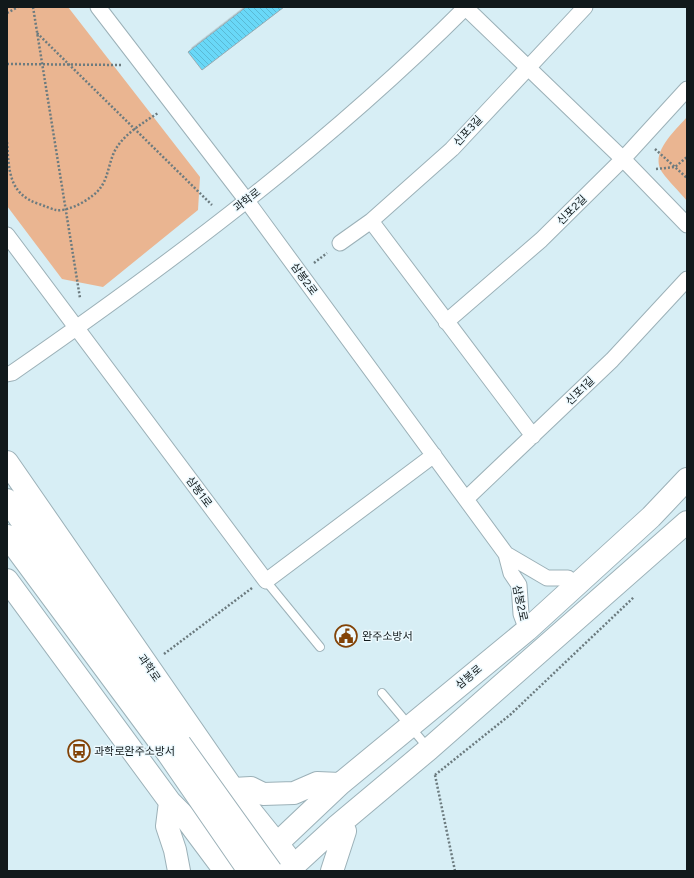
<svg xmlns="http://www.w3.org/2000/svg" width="694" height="878" font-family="Figtree,'Noto Sans KR',sans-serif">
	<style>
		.green { fill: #eab591 }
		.building { fill: url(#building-back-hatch); stroke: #97acb3; filter: url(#shadow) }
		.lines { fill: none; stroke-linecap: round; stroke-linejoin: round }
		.lane-casing { stroke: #9cb1b8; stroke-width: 10 }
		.street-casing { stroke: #9cb1b8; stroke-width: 17 }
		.secondary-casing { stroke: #9cb1b8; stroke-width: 24 }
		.path { stroke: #6c7b7f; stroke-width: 2.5; stroke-dasharray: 2 2; stroke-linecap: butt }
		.lane { stroke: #fff; stroke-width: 8 }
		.street { stroke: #fff; stroke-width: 15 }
		.secondary { stroke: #fff; stroke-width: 22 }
		.secondary-bridge-casing { stroke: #9cb1b8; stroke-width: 24; stroke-linecap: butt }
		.secondary-bridge { stroke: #fff; stroke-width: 22 }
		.labels { text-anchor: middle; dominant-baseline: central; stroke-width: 3; stroke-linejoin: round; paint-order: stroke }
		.street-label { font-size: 11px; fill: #11191b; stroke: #ecf9fe }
		.poi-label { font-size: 11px; fill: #11191b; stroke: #ecf9fe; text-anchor: start }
	</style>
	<defs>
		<pattern id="building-back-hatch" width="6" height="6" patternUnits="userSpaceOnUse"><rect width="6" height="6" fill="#69d8f8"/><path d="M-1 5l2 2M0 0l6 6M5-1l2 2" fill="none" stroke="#5ab9d4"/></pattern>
		<filter id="shadow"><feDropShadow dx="3.5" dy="-3.5" stdDeviation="0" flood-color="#0004"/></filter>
	</defs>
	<rect width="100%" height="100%" fill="#d7eef5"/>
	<path class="green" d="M 7,7 L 68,7 L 200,177 L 198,210 L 103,287 L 62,279 L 7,206 Z
		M 687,117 L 687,201 C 679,191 669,182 662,172 C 649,153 676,130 687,117 Z"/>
	<path class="building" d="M 246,7 L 284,7 L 202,70 L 188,52 Z"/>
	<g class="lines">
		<g class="lane-casing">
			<path id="lane" d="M 266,581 L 320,647
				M 382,693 L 429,749"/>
		</g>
		<g class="street-casing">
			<path id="street" d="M 98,7 L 247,201 L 506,554 L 511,573 L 519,585 L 521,614 L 527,630
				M 465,7 L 623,159 L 687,225
				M 371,221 L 533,436
				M 7,235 L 266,581 L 434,455
				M 340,243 L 371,221 L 452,149 L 585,7
				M 446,322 L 541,240 L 623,159 L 687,89
				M 7,374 L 12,373 C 172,262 328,145 466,7
				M 467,498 L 612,360 L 687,279
				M 506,554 L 547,578 L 568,578 L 574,585"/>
		</g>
		<g class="secondary-casing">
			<path id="secondary" d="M 7,462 L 233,789 L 286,855
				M 7,500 L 180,744
				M 7,536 L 167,752
				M 7,580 L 170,802 L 184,816 L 225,871
				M 235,798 L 233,789 L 251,788 L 263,794 L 294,793 L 317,783 L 340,784
				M 170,802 L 167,826 L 175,850 L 179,871
				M 248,871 L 340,784 L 527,630 L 651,517 L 687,479
				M 288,871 L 336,827 L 429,749 L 687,522
				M 332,871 L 345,831 L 336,827"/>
		</g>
		<path class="path" d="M 33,7 L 80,298
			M 7,13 L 18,7
			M 37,33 L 212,205
			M 7,64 L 121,65
			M 7,142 C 9,169 8,194 39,204 C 45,206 51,209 56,210 C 69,212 94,198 101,187 C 109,176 109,159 117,147 C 127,132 143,123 158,113
			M 655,149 L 687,178
			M 656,169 L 675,167 L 687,157
			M 314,263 L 327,253
			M 164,654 L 252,588
			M 435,775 L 511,714 L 634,597
			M 435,775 L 455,871"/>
		<use href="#lane" class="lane"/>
		<use href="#street" class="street"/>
		<use href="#secondary" class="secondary"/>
		<g class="secondary-bridge-casing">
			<path id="secondary-bridge" d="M 180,744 L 271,871
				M 167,752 L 249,871"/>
		</g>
		<use href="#secondary-bridge" class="secondary-bridge"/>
	</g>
	<defs>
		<g id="civic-ring" transform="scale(1.15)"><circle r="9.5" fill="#ecf9fe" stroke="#824307" stroke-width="1.5"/><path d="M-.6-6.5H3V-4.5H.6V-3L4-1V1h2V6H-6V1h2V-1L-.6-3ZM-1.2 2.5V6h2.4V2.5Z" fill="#824307"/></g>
		<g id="bus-ring" transform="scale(1.15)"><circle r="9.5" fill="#ecf9fe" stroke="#824307" stroke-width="1.5"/><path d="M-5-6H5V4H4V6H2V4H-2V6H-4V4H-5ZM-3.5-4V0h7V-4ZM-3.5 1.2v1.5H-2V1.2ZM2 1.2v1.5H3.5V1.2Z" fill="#824307"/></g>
	</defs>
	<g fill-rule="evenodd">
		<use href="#civic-ring" x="346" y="636"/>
		<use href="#bus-ring" x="79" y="751"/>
	</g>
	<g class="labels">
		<g class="street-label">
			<text transform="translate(468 131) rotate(-47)">신포3길</text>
			<text transform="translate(247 200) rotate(-38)">과학로</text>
			<text transform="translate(572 210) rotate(-45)">신포2길</text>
			<text transform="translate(304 279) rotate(54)">삼봉2로</text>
			<text transform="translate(580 391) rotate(-44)">신포1길</text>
			<text transform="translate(199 492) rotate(53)">삼봉1로</text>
			<text transform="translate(520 603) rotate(78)">삼봉2로</text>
			<text transform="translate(149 668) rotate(55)">과학로</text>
			<text transform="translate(469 677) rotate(-40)">삼봉로</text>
		</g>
		<g class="poi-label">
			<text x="362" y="636">완주소방서</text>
			<text x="94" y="751">과학로완주소방서</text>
		</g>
	</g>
	<rect width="694" height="878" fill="none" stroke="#11191b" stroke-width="16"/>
</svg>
